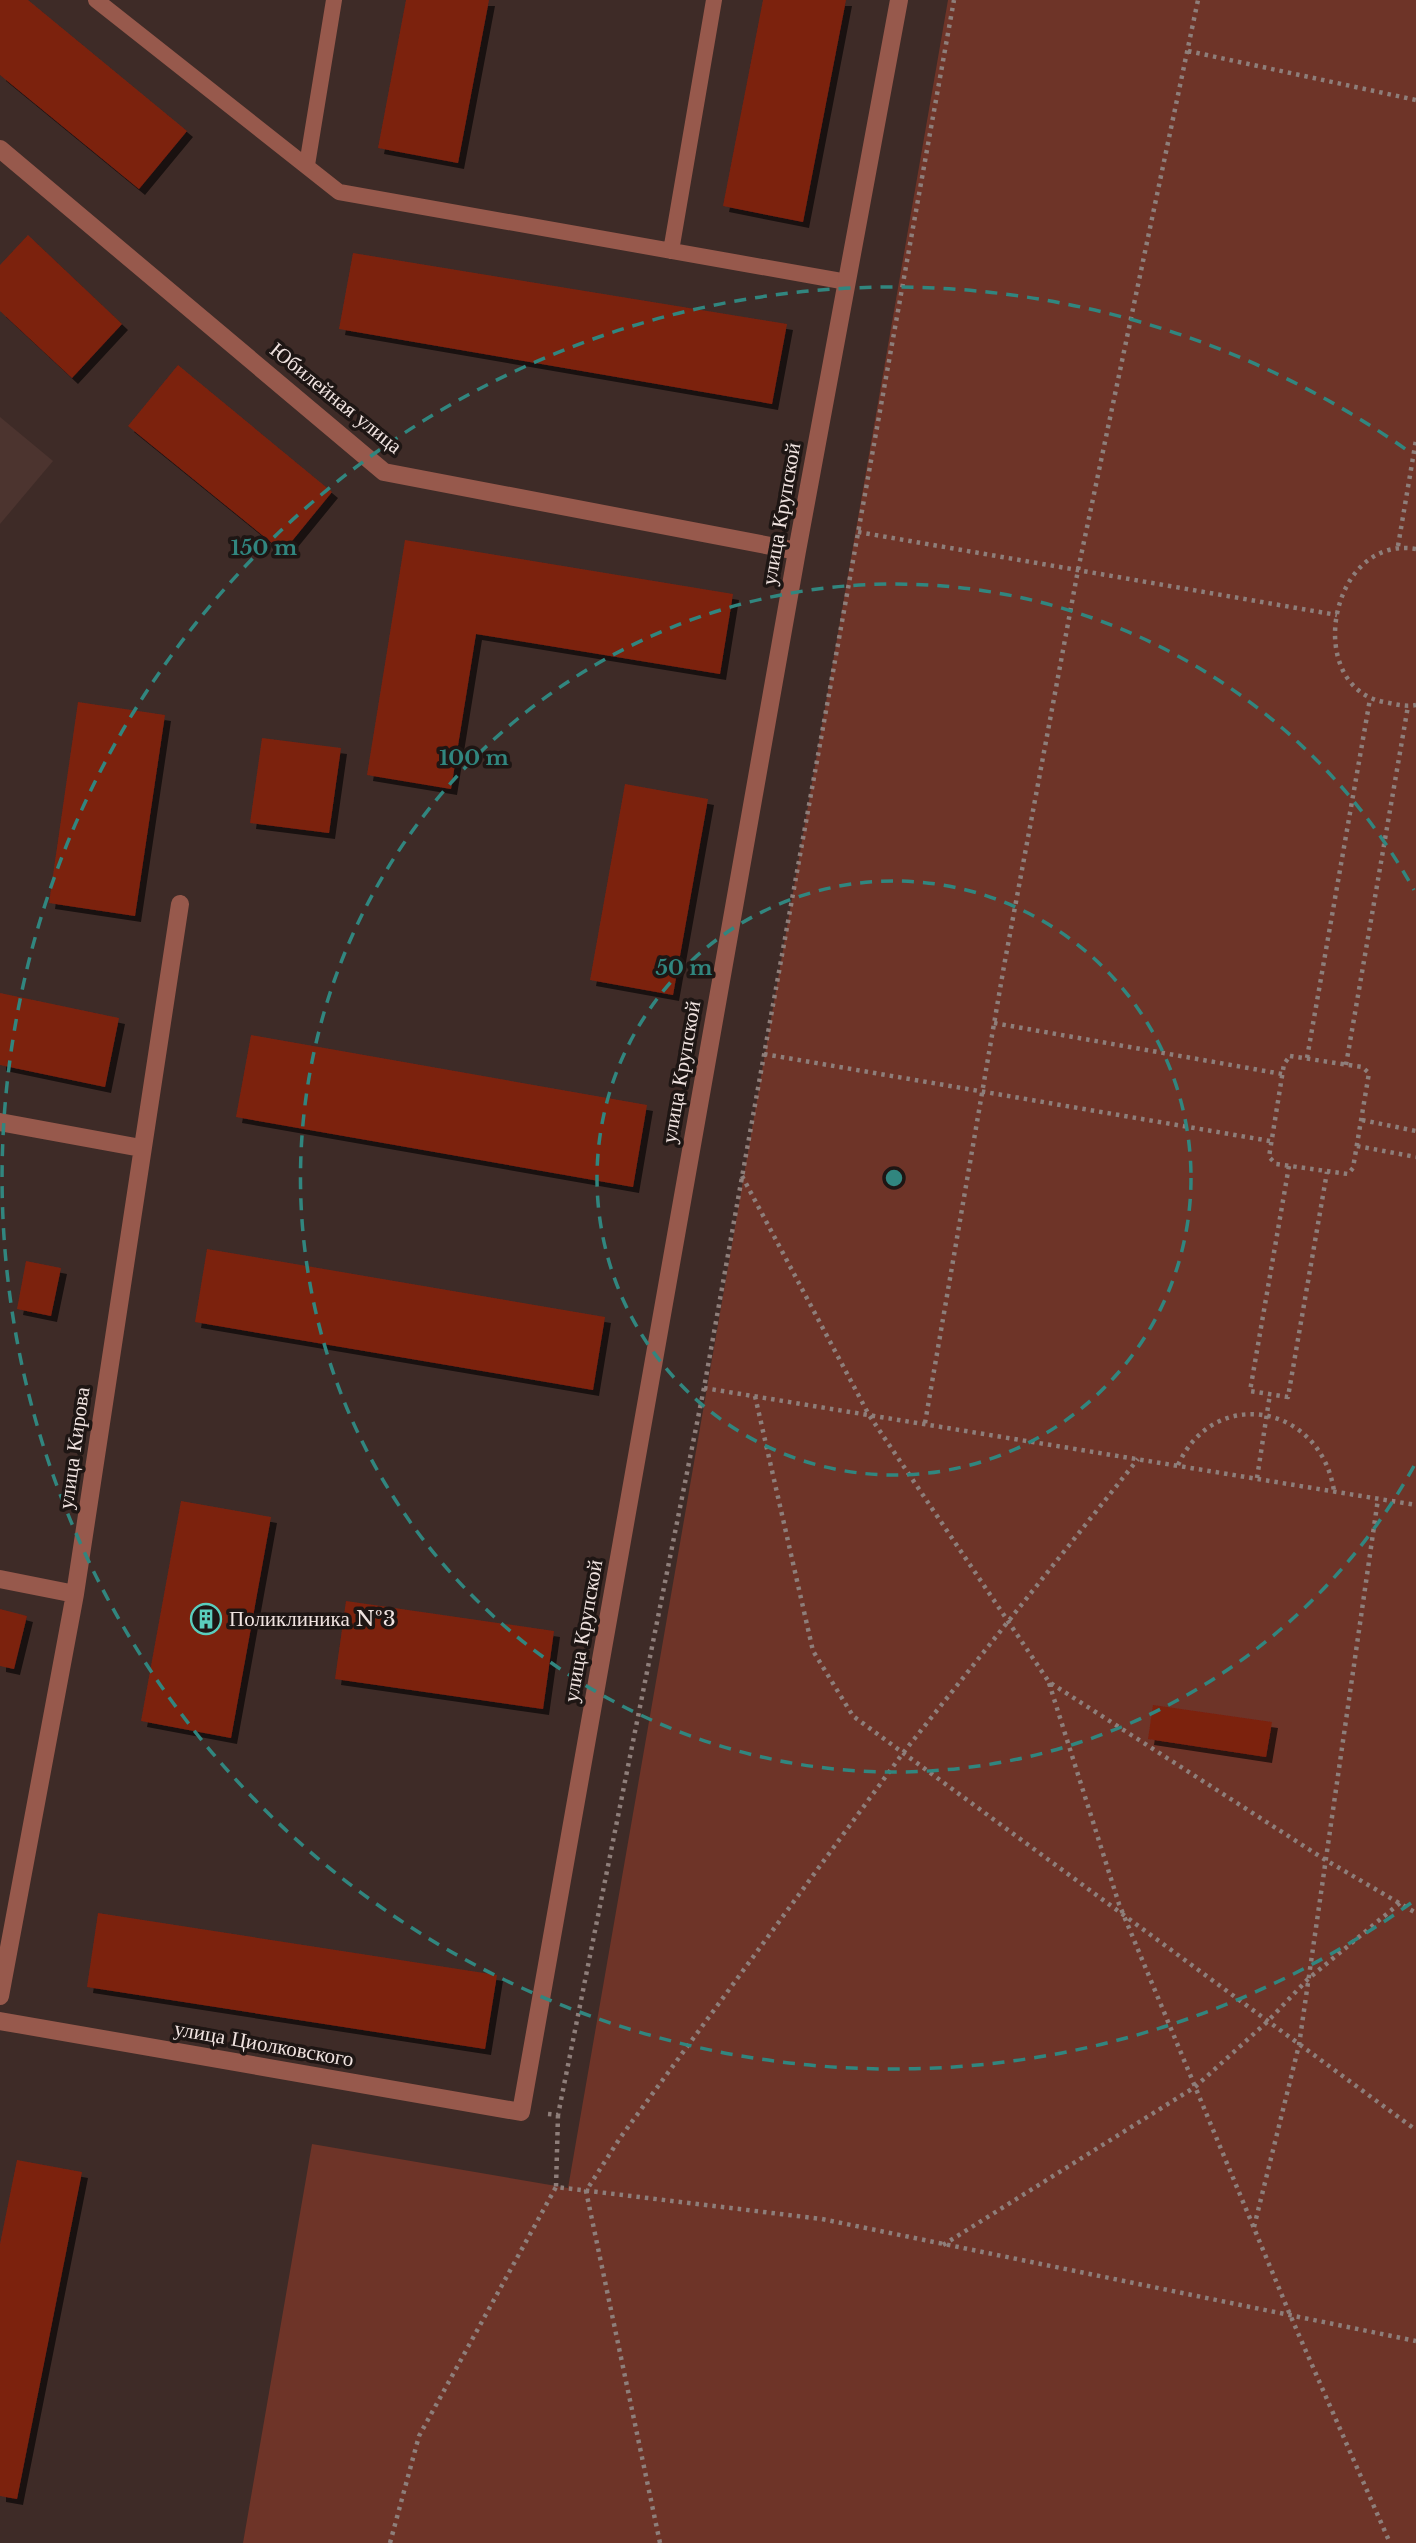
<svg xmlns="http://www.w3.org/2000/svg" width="1416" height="2543" font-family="'Libre Baskerville',serif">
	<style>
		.built { fill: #4c342f }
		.green { fill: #6e3428 }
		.building { fill: #7c2110; filter: url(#shadow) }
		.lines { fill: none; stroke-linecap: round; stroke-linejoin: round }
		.path { stroke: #8e7e7a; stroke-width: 4.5; stroke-dasharray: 3.5 5; stroke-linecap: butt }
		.service { stroke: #97594c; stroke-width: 16 }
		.minor { stroke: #97594c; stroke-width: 18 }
		.ring { fill: none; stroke: #31867f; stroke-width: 3.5; stroke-dasharray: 12 9 }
		.labels { text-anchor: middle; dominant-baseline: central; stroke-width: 7; stroke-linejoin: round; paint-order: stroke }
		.street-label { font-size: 21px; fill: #f0e3e0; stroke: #1e1614 }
		.poi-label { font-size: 21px; fill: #f0e3e0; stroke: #1e1614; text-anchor: start }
		.centre { fill: #31867f; stroke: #1e1614; stroke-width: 3.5 }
		.ring-label { font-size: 21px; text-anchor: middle; font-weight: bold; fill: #31867f; stroke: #1e1614; stroke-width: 7; stroke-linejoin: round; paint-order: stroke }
	</style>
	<defs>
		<filter id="shadow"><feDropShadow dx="6" dy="6" stdDeviation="0" flood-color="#0009"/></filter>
	</defs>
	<rect width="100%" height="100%" fill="#3e2b27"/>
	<path class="built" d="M 0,417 L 53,461 L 0,524 Z"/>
	<path class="green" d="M 948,0 L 1416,0 L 1416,2543 L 243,2543 L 312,2144 L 568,2188 Z"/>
	<path class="building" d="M 0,0 L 28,0 L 187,131 L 139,189 L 0,75 Z
		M 406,0 L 489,0 L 458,163 L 378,148 Z
		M 763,0 L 846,0 L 803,222 L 723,206 Z
		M 28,235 L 122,324 L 72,378 L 0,311 L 0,265 Z
		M 353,253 L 787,324 L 772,404 L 339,329 Z
		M 178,365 L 332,492 L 283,552 L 128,426 Z
		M 405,540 L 733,594 L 720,674 L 476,634 L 451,789 L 367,775 Z
		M 78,702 L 165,715 L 135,916 L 49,903 Z
		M 262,738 L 341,748 L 329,833 L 250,823 Z
		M 625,784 L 708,799 L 673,995 L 590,980 Z
		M 0,993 L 119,1018 L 105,1087 L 0,1065 Z
		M 251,1035 L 647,1105 L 633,1187 L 236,1117 Z
		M 207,1249 L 605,1317 L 593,1390 L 195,1322 Z
		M 26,1261 L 61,1268 L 51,1316 L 17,1309 Z
		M 181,1501 L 271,1517 L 231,1738 L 141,1721 Z
		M 346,1601 L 554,1631 L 543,1709 L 335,1679 Z
		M 0,1609 L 27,1616 L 14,1669 L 0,1666 Z
		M 1153,1705 L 1272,1722 L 1266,1757 L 1148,1739 Z
		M 98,1913 L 497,1975 L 485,2049 L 87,1987 Z
		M 17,2160 L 82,2172 L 17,2499 L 0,2496 L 0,2244 Z"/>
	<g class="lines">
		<path class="path" d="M 1188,51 L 1416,100
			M 858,532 L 1337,615
			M 1398,546 L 1416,440
			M 1416,549 C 1330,534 1302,686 1384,702 C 1395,704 1405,707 1416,705
			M 994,1023 L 1282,1074
			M 764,1054 L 1270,1141
			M 1290,1056 L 1362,1067 L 1369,1073 L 1353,1168 L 1348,1174 L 1276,1164 L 1269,1157 L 1284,1064 Z
			M 1307,1058 L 1370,699
			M 1346,1065 L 1408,706
			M 1362,1120 L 1416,1131
			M 1357,1146 L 1416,1157
			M 1289,1166 L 1250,1391 L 1288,1397 L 1327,1172
			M 742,1176 L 869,1415 L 1049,1682 L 1324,1859 L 1416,1913
			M 704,1388 L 1416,1505
			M 755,1396 L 813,1651 L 853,1716 L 1416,2130
			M 925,1423 L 1004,966 L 1078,570 L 1198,0
			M 1178,1465 C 1215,1384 1321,1405 1334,1491
			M 1257,1478 L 1270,1394
			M 1049,1683 L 1119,1904 L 1291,2317 L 1390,2543
			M 548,2114 L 558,2115 L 704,1388 L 954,0
			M 558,2115 L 556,2187 L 822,2219 L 1416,2341
			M 1254,2227 L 1299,2045 L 1378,1499
			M 943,2245 L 1195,2087 L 1267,2022 L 1308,1979 L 1400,1903
			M 390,2543 L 419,2436 L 556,2187
			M 660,2543 L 586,2191 L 620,2138 L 903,1753 L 1138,1459"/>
		<path class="service" d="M 96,0 L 339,192 L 847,282
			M 307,165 L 334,0
			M 671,251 L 714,0"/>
		<path class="minor" d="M 0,149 L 384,472 L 797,551
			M 0,1122 L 141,1148
			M 0,1579 L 75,1594
			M 0,1996 L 75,1594 L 180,904
			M 0,2021 L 521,2112 L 797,551 L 899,0"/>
	</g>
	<g class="ring">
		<circle cx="894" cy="1178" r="297"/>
		<path d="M1414 1466A594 594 0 1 1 1414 890"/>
		<path d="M1411 1903A891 891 0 1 1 1411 453"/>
	</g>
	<defs>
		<g id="building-ring" transform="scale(1.575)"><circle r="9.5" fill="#1e1614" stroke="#5acebd" stroke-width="1.5"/><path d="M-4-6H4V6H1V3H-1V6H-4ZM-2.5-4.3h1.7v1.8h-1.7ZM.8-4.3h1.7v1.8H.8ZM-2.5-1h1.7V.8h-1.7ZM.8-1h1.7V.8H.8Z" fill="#5acebd"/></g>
	</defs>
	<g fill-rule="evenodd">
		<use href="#building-ring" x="206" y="1619"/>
	</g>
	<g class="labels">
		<g class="street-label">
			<text transform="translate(336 398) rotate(39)">Юбилейная улица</text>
			<text transform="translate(781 514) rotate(-80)">улица Крупской</text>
			<text transform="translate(681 1072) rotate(-80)">улица Крупской</text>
			<text transform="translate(74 1448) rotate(-82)">улица Кирова</text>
			<text transform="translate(583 1631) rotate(-80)">улица Крупской</text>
			<text transform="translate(264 2044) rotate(10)">улица Циолковского</text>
		</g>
		<g class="poi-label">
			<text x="229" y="1619">Поликлиника №3</text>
		</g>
	</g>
	<circle cx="894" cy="1178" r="10" class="centre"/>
	<g class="ring-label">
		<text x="264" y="555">150 m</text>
		<text x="474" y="765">100 m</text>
		<text x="684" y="975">50 m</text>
	</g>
</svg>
